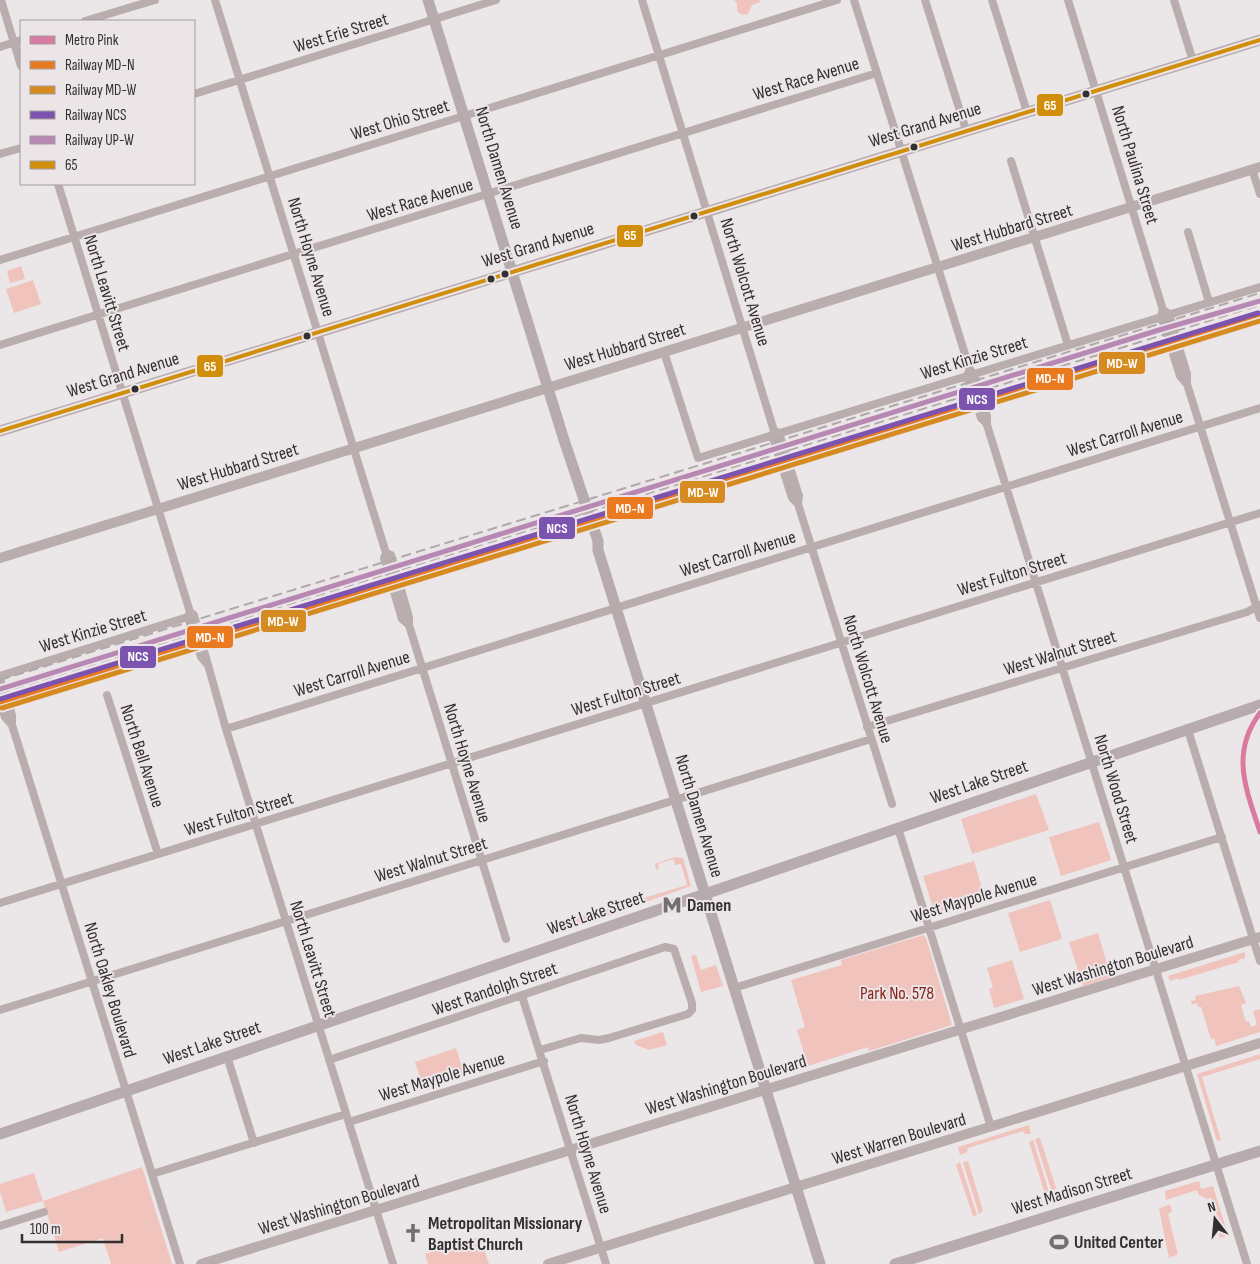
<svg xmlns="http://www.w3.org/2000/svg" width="1260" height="1264" font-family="'Sofia Sans Condensed',sans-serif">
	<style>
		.green { fill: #f0c3bc }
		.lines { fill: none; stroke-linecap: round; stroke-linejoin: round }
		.minor { stroke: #b9adae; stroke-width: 8 }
		.tertiary { stroke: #b9adae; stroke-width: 10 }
		.secondary { stroke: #b8abad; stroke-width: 11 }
		.rail { stroke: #b0a8aa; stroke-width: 2; stroke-dasharray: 10 5; stroke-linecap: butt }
		.bus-1-casing { stroke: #ece5e8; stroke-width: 8 }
		.bus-1 { stroke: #d08e0a; stroke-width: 4 }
		.rail-1-casing { stroke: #ece5e8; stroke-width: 9 }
		.rail-2-casing { stroke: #ece5e8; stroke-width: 9 }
		.rail-3-casing { stroke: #ece5e8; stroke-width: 9 }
		.rail-4-casing { stroke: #ece5e8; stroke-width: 9 }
		.rail-1 { stroke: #ea7a1f; stroke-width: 5 }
		.rail-2 { stroke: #d68b21; stroke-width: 5 }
		.rail-3 { stroke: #7c53af; stroke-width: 5 }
		.rail-4 { stroke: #b788b3; stroke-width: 5 }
		.metro-1-casing { stroke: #ece5e8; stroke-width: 9 }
		.metro-1 { stroke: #d97aa0; stroke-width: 5 }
		.bus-dot { fill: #322f30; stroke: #ece5e8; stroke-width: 2 }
		.labels { text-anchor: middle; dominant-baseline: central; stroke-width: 4; stroke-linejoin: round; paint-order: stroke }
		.street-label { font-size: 18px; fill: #322f30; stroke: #ece5e8 }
		.poi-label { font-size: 18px; font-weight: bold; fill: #322f30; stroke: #ece5e8; text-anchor: start }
		.park-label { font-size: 18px; fill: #86261a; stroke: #ece5e8 }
		.line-badge { stroke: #ece5e8; stroke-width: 2 }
		.badge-label { font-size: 14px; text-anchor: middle; font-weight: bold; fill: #fff }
	</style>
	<rect width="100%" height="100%" fill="#ebe6e8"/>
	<path class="green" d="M 734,0 L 759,0 L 760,2 L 752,5 L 748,14 L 742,15 L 737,11 L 737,3 Z
		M 21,266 L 25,279 L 10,283 L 7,271 Z
		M 33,280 L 41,304 L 14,313 L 6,289 Z
		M 1036,794 L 1049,830 L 972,854 L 961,819 Z
		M 1099,822 L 1111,860 L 1061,876 L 1049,837 Z
		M 675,857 L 683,858 L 691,886 L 575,927 L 570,926 L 568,921 L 687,885 L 681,864 L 675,865 L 674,859 L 658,864 L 659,869 L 656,870 L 655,864 Z
		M 974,861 L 985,899 L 935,914 L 923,876 Z
		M 1050,900 L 1062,939 L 1020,952 L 1008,913 Z
		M 1098,933 L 1111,977 L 1083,986 L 1069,942 Z
		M 923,935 L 926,938 L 952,1025 L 869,1051 L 868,1047 L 808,1066 L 797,1030 L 805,1027 L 791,980 L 842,965 L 841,960 Z
		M 1245,952 L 1245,958 L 1238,960 L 1239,962 L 1179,980 L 1179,978 L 1170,981 L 1168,976 Z
		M 696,955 L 701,970 L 716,965 L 723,986 L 701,992 L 691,956 Z
		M 1012,960 L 1024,999 L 994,1008 L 989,989 L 993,988 L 987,968 Z
		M 1239,986 L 1246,1003 L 1241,1005 L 1246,1022 L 1249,1021 L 1251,1027 L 1257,1025 L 1253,1011 L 1260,1009 L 1260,1032 L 1216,1046 L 1214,1038 L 1211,1039 L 1201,1007 L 1198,1007 L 1197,1003 L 1192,1005 L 1191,1001 L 1196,1000 L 1195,996 Z
		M 663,1032 L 667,1045 L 649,1050 L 636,1045 L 634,1041 Z
		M 456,1048 L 465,1077 L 442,1080 L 432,1087 L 424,1090 L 415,1062 Z
		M 1260,1054 L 1260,1059 L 1202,1077 L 1221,1140 L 1217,1141 L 1197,1074 Z
		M 1029,1125 L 1031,1134 L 1025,1134 L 1023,1131 L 968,1148 L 967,1152 L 960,1155 L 958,1147 Z
		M 1040,1138 L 1056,1188 L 1052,1192 L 1035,1139 Z
		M 1033,1140 L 1049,1192 L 1045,1193 L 1044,1191 L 1029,1142 Z
		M 968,1161 L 983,1211 L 979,1214 L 963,1162 Z
		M 960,1162 L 977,1215 L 973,1216 L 956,1165 Z
		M 142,1167 L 172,1264 L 111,1264 L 103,1238 L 59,1252 L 43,1201 L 6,1212 L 0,1192 L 0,1184 L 34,1173 L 43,1201 Z
		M 1199,1181 L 1201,1189 L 1213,1186 L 1228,1235 L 1220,1238 L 1217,1230 L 1221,1228 L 1211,1198 L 1207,1199 L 1199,1195 L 1197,1190 L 1166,1200 L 1165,1191 Z
		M 1170,1204 L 1172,1211 L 1168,1214 L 1178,1254 L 1169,1258 L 1159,1209 Z
		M 480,1237 L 489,1264 L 428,1264 L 425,1254 Z"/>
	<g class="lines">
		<path class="minor" d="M 1,0 L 21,66
			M 215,0 L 386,553 L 384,558 L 402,619 L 409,625
			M 642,0 L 774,431 L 772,435 L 792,498 L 798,504
			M 854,0 L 970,370 L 974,374 L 987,416 L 987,425 L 1247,1264
			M 925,0 L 966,130
			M 992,0 L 1027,112
			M 1068,0 L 1163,310 L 1161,316 L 1180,376 L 1187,384
			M 1174,0 L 1193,61
			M 85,21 L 155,0
			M 0,47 L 21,40
			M 194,94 L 496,0
			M 0,154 L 21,148
			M 1011,161 L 1068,345
			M 1252,169 L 1260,194
			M 58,184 L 190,612 L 194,615 L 226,729 L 393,1264
			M 1188,232 L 1209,302
			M 0,260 L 837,0
			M 1165,311 L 1169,314 L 1187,374 L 1187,384 L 1260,618
			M 0,345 L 877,73
			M 664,352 L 698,458 L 1260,287
			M 968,373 L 967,376 L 981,418 L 986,423
			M 775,431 L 779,433 L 799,496 L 798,504 L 892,804
			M 386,553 L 391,555 L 409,617 L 409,625 L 506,939
			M 189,614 L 188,617 L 201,657 L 206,663
			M 0,676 L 194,615
			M 0,679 L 12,715 L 12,725 L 180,1264
			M 107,695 L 158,854
			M 0,701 L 5,717 L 12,725
			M 867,727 L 1247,612 L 1260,605
			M 226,729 L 1260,408
			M 1188,730 L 1260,961
			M 898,828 L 991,1127
			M 0,903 L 1260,513
			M 734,988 L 1222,837
			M 522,996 L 606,1264
			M 0,1010 L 871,739
			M 227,1056 L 254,1143
			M 329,1060 L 665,947 L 674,949 L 692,1003 L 692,1010 L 688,1014 L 609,1038 L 599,1040 L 581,1038 L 540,1050
			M 349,1122 L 544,1061
			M 152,1174 L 346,1114
			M 0,1226 L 44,1212"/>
		<path class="tertiary" d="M 0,558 L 1260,167
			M 201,1264 L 1260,937
			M 548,1264 L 1260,1043"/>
		<path class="secondary" d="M 428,0 L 564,440 L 598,541 L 598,550 L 820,1264
			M 0,431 L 1260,40
			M 0,1134 L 1260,705
			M 895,1264 L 1260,1151"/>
		<path class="rail" d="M 146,661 L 211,645 L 1260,323
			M 0,680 L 1260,293
			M 0,693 L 1260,305"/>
		<g class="bus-1-casing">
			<path id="bus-1" d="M 0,431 L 1260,40"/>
		</g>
		<use href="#bus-1" class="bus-1"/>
		<g class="rail-1-casing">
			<path id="rail-1" d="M 0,702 L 1260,314"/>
		</g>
		<g class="rail-2-casing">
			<path id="rail-2" d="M 2,708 L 1260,321"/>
		</g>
		<g class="rail-3-casing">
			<path id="rail-3" d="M 0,699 L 1258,313"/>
		</g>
		<g class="rail-4-casing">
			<path id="rail-4" d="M 0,689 L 1159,330 L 1260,301"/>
		</g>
		<use href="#rail-1" class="rail-1"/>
		<use href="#rail-2" class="rail-2"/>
		<use href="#rail-3" class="rail-3"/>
		<use href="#rail-4" class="rail-4"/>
		<g class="metro-1-casing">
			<path id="metro-1" d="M 1260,713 C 1230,753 1246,789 1260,832"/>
		</g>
		<use href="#metro-1" class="metro-1"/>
	</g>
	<defs>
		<g id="metro-bare" transform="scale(1.5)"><path d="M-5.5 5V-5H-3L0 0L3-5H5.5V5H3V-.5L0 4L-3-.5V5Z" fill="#736f70" stroke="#ece5e8" stroke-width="2.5" paint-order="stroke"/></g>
		<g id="church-bare" transform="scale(1.5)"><path d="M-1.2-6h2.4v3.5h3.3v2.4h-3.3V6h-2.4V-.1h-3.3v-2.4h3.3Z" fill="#736f70" stroke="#ece5e8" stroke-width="2.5" paint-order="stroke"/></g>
		<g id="stadium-bare" transform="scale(1.5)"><path d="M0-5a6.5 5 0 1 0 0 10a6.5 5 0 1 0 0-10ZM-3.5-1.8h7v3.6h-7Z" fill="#736f70" stroke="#ece5e8" stroke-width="2.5" paint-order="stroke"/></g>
	</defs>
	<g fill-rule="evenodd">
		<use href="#metro-bare" x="672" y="905"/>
		<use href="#church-bare" x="413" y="1233"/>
		<use href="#stadium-bare" x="1059" y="1242"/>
	</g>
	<g class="bus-dot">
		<circle cx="1086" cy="94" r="4.5"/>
		<circle cx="914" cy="147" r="4.5"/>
		<circle cx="694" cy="216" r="4.5"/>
		<circle cx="505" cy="274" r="4.5"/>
		<circle cx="491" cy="279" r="4.5"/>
		<circle cx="307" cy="336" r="4.5"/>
		<circle cx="135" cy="389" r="4.5"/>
	</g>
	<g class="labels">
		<g class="street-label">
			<text transform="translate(341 33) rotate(-17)">West Erie Street</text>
			<text transform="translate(806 79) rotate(-17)">West Race Avenue</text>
			<text transform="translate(400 120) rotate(-17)">West Ohio Street</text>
			<text transform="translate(925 125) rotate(-17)">West Grand Avenue</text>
			<text transform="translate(1135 165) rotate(73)">North Paulina Street</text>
			<text transform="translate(499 168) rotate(73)">North Damen Avenue</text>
			<text transform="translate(420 200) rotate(-17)">West Race Avenue</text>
			<text transform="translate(1012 228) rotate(-17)">West Hubbard Street</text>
			<text transform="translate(538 245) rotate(-17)">West Grand Avenue</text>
			<text transform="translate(311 257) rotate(73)">North Hoyne Avenue</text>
			<text transform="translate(745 282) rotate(73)">North Wolcott Avenue</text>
			<text transform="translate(107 293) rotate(73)">North Leavitt Street</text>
			<text transform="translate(625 347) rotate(-17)">West Hubbard Street</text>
			<text transform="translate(974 358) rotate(-17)">West Kinzie Street</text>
			<text transform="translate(123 375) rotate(-17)">West Grand Avenue</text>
			<text transform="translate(1125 434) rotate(-17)">West Carroll Avenue</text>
			<text transform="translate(238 467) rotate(-17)">West Hubbard Street</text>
			<text transform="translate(738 554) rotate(-17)">West Carroll Avenue</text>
			<text transform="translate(1012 574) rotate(-17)">West Fulton Street</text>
			<text transform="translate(93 631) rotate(-17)">West Kinzie Street</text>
			<text transform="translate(1060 653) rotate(-17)">West Walnut Street</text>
			<text transform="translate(352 674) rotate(-17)">West Carroll Avenue</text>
			<text transform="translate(868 679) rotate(73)">North Wolcott Avenue</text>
			<text transform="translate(626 694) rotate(-17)">West Fulton Street</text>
			<text transform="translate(142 756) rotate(72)">North Bell Avenue</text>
			<text transform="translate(467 763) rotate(73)">North Hoyne Avenue</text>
			<text transform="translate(979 782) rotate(-19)">West Lake Street</text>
			<text transform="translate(1116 789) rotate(73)">North Wood Street</text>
			<text transform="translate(239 814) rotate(-17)">West Fulton Street</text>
			<text transform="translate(699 816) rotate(73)">North Damen Avenue</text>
			<text transform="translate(431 860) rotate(-17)">West Walnut Street</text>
			<text transform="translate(974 898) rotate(-17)">West Maypole Avenue</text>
			<text transform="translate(596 913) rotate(-19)">West Lake Street</text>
			<text transform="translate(313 959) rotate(73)">North Leavitt Street</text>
			<text transform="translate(1113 966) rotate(-17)">West Washington Boulevard</text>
			<text transform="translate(495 989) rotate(-19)">West Randolph Street</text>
			<text transform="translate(110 990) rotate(73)">North Oakley Boulevard</text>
			<text transform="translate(212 1043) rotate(-19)">West Lake Street</text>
			<text transform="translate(442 1077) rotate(-17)">West Maypole Avenue</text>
			<text transform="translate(726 1085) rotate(-17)">West Washington Boulevard</text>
			<text transform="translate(899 1139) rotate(-17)">West Warren Boulevard</text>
			<text transform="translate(588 1154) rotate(73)">North Hoyne Avenue</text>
			<text transform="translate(1072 1191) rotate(-17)">West Madison Street</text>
			<text transform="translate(339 1205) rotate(-17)">West Washington Boulevard</text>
		</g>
		<g class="poi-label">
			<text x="687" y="905">Damen</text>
			<text x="428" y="1223">Metropolitan Missionary<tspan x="428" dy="21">Baptist Church</tspan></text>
			<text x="1074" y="1242">United Center</text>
		</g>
		<g class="park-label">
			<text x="897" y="993">Park No. 578</text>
		</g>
	</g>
	<g class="line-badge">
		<rect x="1036" y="93" width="28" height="24" rx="5" fill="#d08e0a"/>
		<rect x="616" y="224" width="28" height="24" rx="5" fill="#d08e0a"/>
		<rect x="1098" y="351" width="48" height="24" rx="5" fill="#d68b21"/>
		<rect x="196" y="354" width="28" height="24" rx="5" fill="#d08e0a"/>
		<rect x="1026" y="367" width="48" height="24" rx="5" fill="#ea7a1f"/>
		<rect x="958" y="387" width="38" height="24" rx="5" fill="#7c53af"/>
		<rect x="679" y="480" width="47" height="24" rx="5" fill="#d68b21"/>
		<rect x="606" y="496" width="48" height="24" rx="5" fill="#ea7a1f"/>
		<rect x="538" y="516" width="38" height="24" rx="5" fill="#7c53af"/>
		<rect x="260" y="609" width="47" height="24" rx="5" fill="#d68b21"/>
		<rect x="186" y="625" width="48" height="24" rx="5" fill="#ea7a1f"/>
		<rect x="119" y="645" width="38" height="24" rx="5" fill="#7c53af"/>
	</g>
	<g class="badge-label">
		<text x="1050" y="110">65</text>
		<text x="630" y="240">65</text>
		<text x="1122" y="368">MD-W</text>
		<text x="210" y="371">65</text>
		<text x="1050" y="383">MD-N</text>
		<text x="977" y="404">NCS</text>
		<text x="703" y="497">MD-W</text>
		<text x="630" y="513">MD-N</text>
		<text x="557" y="533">NCS</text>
		<text x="283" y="626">MD-W</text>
		<text x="210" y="642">MD-N</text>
		<text x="138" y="661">NCS</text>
	</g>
	<rect x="20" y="20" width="175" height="165" fill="#ece5e8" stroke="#a29c9e"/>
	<rect x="30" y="36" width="25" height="8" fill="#d97aa0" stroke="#a29c9e"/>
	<text x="65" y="45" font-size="15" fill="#322f30">Metro Pink</text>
	<rect x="30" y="61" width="25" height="8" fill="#ea7a1f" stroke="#a29c9e"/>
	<text x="65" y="70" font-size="15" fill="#322f30">Railway MD-N</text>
	<rect x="30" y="86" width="25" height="8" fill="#d68b21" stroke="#a29c9e"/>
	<text x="65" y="95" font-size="15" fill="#322f30">Railway MD-W</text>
	<rect x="30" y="111" width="25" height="8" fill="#7c53af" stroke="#a29c9e"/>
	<text x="65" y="120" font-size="15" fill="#322f30">Railway NCS</text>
	<rect x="30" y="136" width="25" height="8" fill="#b788b3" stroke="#a29c9e"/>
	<text x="65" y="145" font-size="15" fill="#322f30">Railway UP-W</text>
	<rect x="30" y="161" width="25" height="8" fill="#d08e0a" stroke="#a29c9e"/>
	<text x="65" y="170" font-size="15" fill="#322f30">65</text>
	<g transform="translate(1215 1219) rotate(344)" stroke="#ece5e8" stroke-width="4" paint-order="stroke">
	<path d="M0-4L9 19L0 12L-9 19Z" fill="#322f30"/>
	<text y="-8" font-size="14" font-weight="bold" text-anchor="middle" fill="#322f30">N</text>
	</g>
	<path d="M22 1234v8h100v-8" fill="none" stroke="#322f30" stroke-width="2.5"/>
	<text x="30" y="1234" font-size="15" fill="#322f30" stroke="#ece5e8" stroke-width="4" paint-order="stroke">100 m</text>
</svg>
